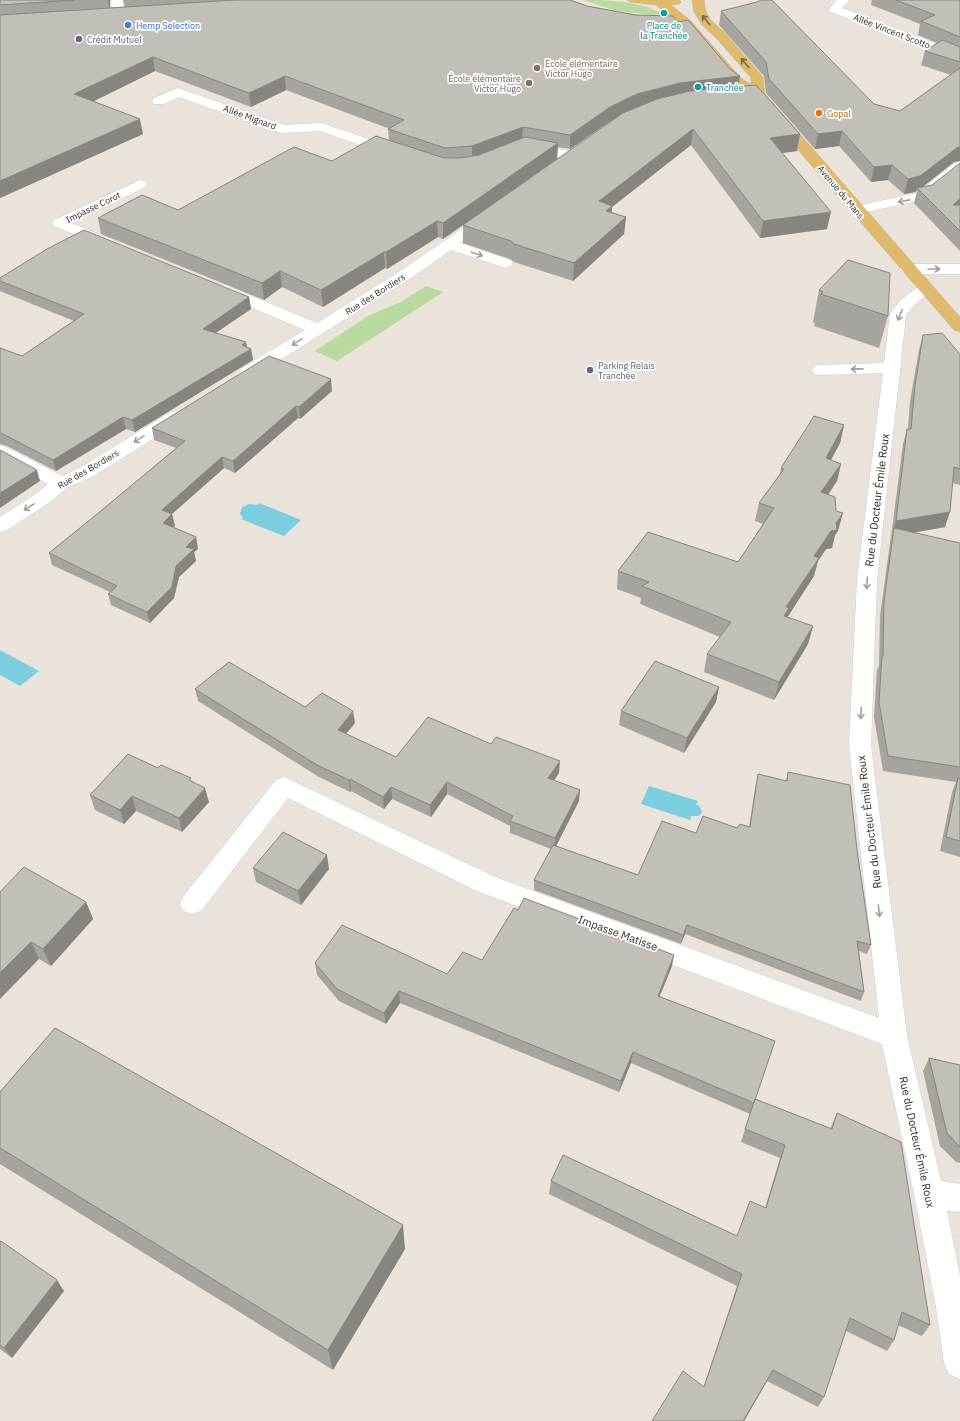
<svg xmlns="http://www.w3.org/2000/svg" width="960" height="1421" font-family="'IBM Plex Sans',sans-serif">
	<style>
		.green { fill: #b8d99f }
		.water { fill: #7bcddf }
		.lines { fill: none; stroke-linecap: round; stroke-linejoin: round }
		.minor-casing { stroke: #cbcfd9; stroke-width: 1 }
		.major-casing { stroke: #c3c3c3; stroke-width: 1 }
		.minor { fill: #fff; fill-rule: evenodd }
		.major { fill: #dfba6c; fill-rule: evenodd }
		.wall { fill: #a7a39e }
		.shaded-wall { fill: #888581 }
		.building { fill: #c2beb8; stroke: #888581 }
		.oneway { stroke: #7b6a47 }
		.oneway2 { stroke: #9f9f9f }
		.culture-dot { fill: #0f9aa8; stroke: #fff; stroke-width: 1.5 }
		.shop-dot { fill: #3f7fe0; stroke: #fff; stroke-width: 1.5 }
		.service-dot { fill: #5c6f8a; stroke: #fff; stroke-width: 1.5 }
		.education-dot { fill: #8d6e63; stroke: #fff; stroke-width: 1.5 }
		.food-dot { fill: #e8710a; stroke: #fff; stroke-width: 1.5 }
		.labels { text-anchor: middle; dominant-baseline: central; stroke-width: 3.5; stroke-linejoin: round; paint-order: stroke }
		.far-shop-label { font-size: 9px; fill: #366cbe; stroke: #fff; text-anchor: start }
		.far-culture-label { font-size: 9px; fill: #0d838f; stroke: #fff }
		.far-street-label { font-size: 9px; fill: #292929; stroke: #fff }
		.far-service-label { font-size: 9px; fill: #4e5e75; stroke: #fff; text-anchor: start }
		.far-education-label { font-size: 9px; fill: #785e54; stroke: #fff; text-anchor: start }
		.far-food-label { font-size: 9px; fill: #c56008; stroke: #fff; text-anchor: start }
		.street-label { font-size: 11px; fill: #292929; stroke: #fff }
	</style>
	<rect width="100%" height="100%" fill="#e9e3dc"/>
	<path class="green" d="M 583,0 C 612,0 643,1 668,17 L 617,11 Z
		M 426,286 L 443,292 L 337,361 L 315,351 L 368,316 L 401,302 Z"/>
	<path class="water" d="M 259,503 L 301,520 L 284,536 L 241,519 L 243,518 L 240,514 L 242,507 L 250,504 L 257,505 Z
		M 0,650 L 39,671 L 20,686 L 0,675 Z
		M 649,786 L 698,801 L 696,804 L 700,807 L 702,812 L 699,816 L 691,816 L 690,820 L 641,804 Z"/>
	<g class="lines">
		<g class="minor-casing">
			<path id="minor" d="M 111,0 L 123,0 L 124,16 L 122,19 L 114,19 L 112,16 Z
				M 837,0 L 849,0 L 842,8 L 960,53 L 960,61 L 831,12 L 829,9 Z
				M 178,88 L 284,125 L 321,123 L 399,149 L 401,152 L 399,155 L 394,156 L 389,155 L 320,131 L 283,133 L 278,132 L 179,97 L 164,104 L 154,104 L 152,101 L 154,98 Z
				M 528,143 L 574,152 L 579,153 L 581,156 L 579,159 L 574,160 L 523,150 L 521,147 L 523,144 Z
				M 960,162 L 960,173 L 927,199 L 857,214 L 852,213 L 850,210 L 852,207 L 917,193 L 955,163 Z
				M 140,180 L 145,181 L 147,184 L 145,187 L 71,223 L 113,240 L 116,243 L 113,246 L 108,248 L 103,246 L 54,226 L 52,223 L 54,220 Z
				M 487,214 L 492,215 L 494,218 L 492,221 L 460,243 L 510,260 L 513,263 L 510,266 L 505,268 L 500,266 L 451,250 L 411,278 L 253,377 L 247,378 L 241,377 L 238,373 L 241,369 L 305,330 L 215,292 L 213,289 L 215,286 L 221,284 L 227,286 L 317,323 L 399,272 L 482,215 Z
				M 908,264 L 960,264 L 960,274 L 908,274 L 902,272 L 900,269 L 902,266 Z
				M 926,283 L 932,285 L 934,288 L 913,306 L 906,315 L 877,580 L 871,745 L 907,1036 L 941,1181 L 960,1184 L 960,1212 L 947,1211 L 960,1276 L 960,1379 L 949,1374 L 944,1363 L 936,1307 L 914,1194 L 882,1044 L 477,891 L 288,798 L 201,911 L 192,914 L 183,911 L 180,904 L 183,897 L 276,780 L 284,777 L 495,877 L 879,1018 L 849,745 L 857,580 L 883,373 L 821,375 L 815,374 L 812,370 L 815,366 L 821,365 L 884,363 L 890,314 L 901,300 L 920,285 Z
				M 177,411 L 183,412 L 186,416 L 183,420 L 92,477 L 68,487 L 50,502 L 7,530 L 0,532 L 0,517 L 36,494 L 48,484 L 0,458 L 0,445 L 6,447 L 62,476 L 78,469 L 171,412 Z"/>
		</g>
		<g class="major-casing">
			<path id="major" d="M 628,0 L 679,0 L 681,2 L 679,4 L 671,5 L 691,21 L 740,77 L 751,85 L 751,78 L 717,39 L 702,25 L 694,12 L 692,0 L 704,0 L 706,12 L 711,20 L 725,33 L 763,77 L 765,94 L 960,317 L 960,332 L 954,330 L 753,98 L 730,83 L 683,27 L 656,5 L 630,2 Z"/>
		</g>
		<use href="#minor" class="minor"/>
		<use href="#major" class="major"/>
	</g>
	<path class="wall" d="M 0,0 L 110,0 L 110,8 L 125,7 L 123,0 L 570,0 L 587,6 L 678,22 L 738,86 L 797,151 L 782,153 L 827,229 L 760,238 L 691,145 L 612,207 L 612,213 L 626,217 L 624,234 L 573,281 L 514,262 L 510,259 L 463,243 L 463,225 L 614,120 L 609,122 L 570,149 L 558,147 L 557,159 L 443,239 L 438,237 L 387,269 L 385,268 L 323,307 L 282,287 L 264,300 L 101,234 L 98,218 L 178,210 L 332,161 L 389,140 L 388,129 L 390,129 L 286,90 L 251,107 L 155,71 L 93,101 L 143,134 L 0,198 Z
		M 872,0 L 960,0 L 960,161 L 954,162 L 922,187 L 932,185 L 960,163 L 960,251 L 914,203 L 917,191 L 904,194 L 888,180 L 871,182 L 839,146 L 815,149 L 766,93 L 764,76 L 719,25 L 721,11 L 874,104 L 900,111 L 951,75 L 921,65 L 925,51 L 937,43 L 918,35 L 920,24 L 871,5 Z
		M 0,278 L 249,297 L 251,309 L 216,333 L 246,342 L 247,347 L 251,349 L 253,360 L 135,432 L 126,429 L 56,471 L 7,446 L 0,444 L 0,348 L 22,356 L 74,321 L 0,291 Z
		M 819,290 L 888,316 L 879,348 L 814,326 L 815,323 L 813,322 Z
		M 923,335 L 960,354 L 960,485 L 953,483 L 945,527 L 913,533 L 960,543 L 960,857 L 940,851 L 952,792 L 956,782 L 883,771 L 874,717 L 877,670 L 879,666 L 880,616 L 890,543 L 891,537 L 903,444 L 907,429 L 908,429 L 910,401 L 919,350 Z
		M 332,391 L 300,419 L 298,418 L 235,473 L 224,468 L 172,514 L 175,526 L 173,527 L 196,537 L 198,549 L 194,552 L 196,561 L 179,577 L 174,598 L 150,623 L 111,605 L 108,594 L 110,592 L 52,565 L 49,553 L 102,510 L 176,448 L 154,440 L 152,428 Z
		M 844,425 L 840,443 L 831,460 L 841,464 L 837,481 L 828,495 L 836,511 L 838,531 L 835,535 L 832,548 L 826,549 L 818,561 L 814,576 L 787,617 L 813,626 L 808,644 L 774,700 L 704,672 L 707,654 L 720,637 L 640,604 L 641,598 L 617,589 L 618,571 L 738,562 L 763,524 L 755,521 L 759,503 L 780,474 L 781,468 Z
		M 719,687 L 716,702 L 684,753 L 619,725 L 621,711 Z
		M 195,689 L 305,707 L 355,723 L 346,734 L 396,757 L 559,773 L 554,780 L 579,801 L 556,846 L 638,875 L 696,833 L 749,827 L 756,783 L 758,774 L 786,781 L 788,772 L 857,850 L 871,945 L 867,954 L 859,951 L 864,992 L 861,1001 L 685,934 L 681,944 L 534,890 L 534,880 L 551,849 L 510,833 L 510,826 L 447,794 L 431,817 L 392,799 L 384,809 L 351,791 L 350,792 L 319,777 L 198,701 Z
		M 158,768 L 192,781 L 209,802 L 182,832 L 136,811 L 124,824 L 95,810 L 90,795 Z
		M 253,868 L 329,869 L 301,905 L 256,882 Z
		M 0,892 L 86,902 L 93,919 L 51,966 L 39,959 Z
		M 482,960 L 672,966 L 660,996 L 755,1099 L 830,1129 L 837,1113 L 930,1325 L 922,1336 L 898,1325 L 894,1340 L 887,1351 L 846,1331 L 824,1397 L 818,1407 L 767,1381 L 744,1421 L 652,1421 L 704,1386 L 737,1286 L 549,1194 L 551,1181 L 737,1236 L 765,1208 L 780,1158 L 741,1142 L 750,1114 L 631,1063 L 619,1092 L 400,1003 L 386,1024 L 339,1001 L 317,975 L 315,963 L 447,974 Z
		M 929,1058 L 960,1065 L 960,1163 L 956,1162 L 940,1146 L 923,1071 Z
		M 0,1092 L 405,1249 L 333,1370 L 0,1164 Z
		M 0,1242 L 64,1291 L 12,1358 L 0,1349 Z"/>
	<path class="shaded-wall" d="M 108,0 L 110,0 L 110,11 Z
		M 153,57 L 155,71 L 78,109 L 74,94 Z
		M 285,76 L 286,90 L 251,107 L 249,93 Z
		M 740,76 L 738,90 L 636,108 L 609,122 L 570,149 L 570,135 L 610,107 L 637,94 L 680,83 Z
		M 140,119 L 143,134 L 0,198 L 0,181 Z
		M 523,127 L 522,142 L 472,161 L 472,146 Z
		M 693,129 L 691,145 L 612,207 L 611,223 L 599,201 Z
		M 842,131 L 839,146 L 815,149 L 818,134 Z
		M 800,134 L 797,151 L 767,155 L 770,138 Z
		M 558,143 L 557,159 L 443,239 L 443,223 Z
		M 958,147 L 960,147 L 960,161 L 954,162 L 919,190 L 917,188 L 916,192 L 904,194 L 908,179 Z
		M 892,165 L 888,180 L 871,182 L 874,167 Z
		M 960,199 L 960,211 L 949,220 L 953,205 Z
		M 831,212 L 827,229 L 760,238 L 763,221 Z
		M 626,217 L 624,234 L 573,281 L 574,263 Z
		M 437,221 L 438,237 L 387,269 L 386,252 Z
		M 384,252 L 385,268 L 323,307 L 321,290 Z
		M 280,271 L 282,287 L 264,300 L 262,283 Z
		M 249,297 L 251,309 L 205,340 L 203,329 Z
		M 246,342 L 247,351 L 251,349 L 253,360 L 135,432 L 132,420 Z
		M 331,379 L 332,391 L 300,419 L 299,407 Z
		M 296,406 L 298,418 L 235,473 L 233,461 Z
		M 123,417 L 126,429 L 56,471 L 53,460 Z
		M 844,425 L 840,443 L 822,476 L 826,458 Z
		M 222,457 L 224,468 L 164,521 L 162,510 Z
		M 841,464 L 837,481 L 817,510 L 821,492 Z
		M 37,470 L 40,481 L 0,508 L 0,493 Z
		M 950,512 L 945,527 L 893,536 L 894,528 L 891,537 L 896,521 Z
		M 843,513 L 838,531 L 835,535 L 832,548 L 826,549 L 818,561 L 814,576 L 787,618 L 780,634 L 786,607 L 814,556 Z
		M 172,514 L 175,526 L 166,535 L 163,523 Z
		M 196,537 L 198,549 L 194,552 L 196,561 L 179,577 L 174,598 L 150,623 L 147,612 L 176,566 L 186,547 Z
		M 813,626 L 808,644 L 774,700 L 779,682 Z
		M 719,687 L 716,702 L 684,753 L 687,738 Z
		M 353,711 L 355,723 L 339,742 L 338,730 Z
		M 560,761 L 559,773 L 547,790 L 548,778 Z
		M 350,779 L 351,791 L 350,792 L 349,780 Z
		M 447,782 L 447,794 L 431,817 L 430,805 Z
		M 391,787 L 392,799 L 384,809 L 383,797 Z
		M 205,788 L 209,802 L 182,832 L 179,818 Z
		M 580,790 L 579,801 L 554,850 L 555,838 Z
		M 132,796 L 136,811 L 124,824 L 120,810 Z
		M 327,855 L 329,869 L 301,905 L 298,891 Z
		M 86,902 L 93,919 L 51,966 L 43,949 Z
		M 687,925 L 685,934 L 681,944 L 683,935 Z
		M 31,942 L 39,959 L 0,999 L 0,973 Z
		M 674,955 L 672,966 L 655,1007 L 658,996 Z
		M 399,991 L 400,1003 L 386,1024 L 384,1013 Z
		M 633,1052 L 631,1063 L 619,1092 L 621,1081 Z
		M 403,1225 L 405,1249 L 333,1370 L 328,1350 Z
		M 57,1280 L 64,1291 L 12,1358 L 4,1348 Z
		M 773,1370 L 767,1381 L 744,1421 L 743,1421 Z"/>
	<path class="building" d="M 0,0 L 75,0 L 0,5 Z
		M 235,0 L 570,0 L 587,6 L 635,15 L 673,16 L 678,22 L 688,20 L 731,70 L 740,76 L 680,83 L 637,94 L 610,107 L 570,135 L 523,127 L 472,146 L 445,148 L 388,129 L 404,120 L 285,76 L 249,93 L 153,57 L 74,94 L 140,119 L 0,181 L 0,15 Z
		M 761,0 L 772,0 L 874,104 L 900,111 L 960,68 L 960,147 L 958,147 L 920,176 L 908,179 L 892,165 L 874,167 L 842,131 L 818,134 L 769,79 L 766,62 L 721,11 L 757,2 Z
		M 896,0 L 960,0 L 960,37 L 921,21 L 935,15 Z
		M 942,40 L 960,47 L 960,62 L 925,51 Z
		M 756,85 L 800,134 L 770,138 L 831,212 L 763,221 L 693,129 L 599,201 L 612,206 L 606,211 L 626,217 L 574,263 L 514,244 L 511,241 L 463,225 L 623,113 L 657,99 L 690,91 Z
		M 376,136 L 444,158 L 460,158 L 479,155 L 525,137 L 558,143 L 443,223 L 437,221 L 386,252 L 384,252 L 321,290 L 280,271 L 262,283 L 98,218 L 142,195 L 178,210 L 294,147 L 332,161 Z
		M 960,163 L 960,199 L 953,205 L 960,205 L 960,231 L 917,188 L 932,185 Z
		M 84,230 L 249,297 L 203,329 L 246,342 L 242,345 L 251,349 L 132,420 L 123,417 L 53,460 L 3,434 L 0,433 L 0,348 L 22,356 L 84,314 L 0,281 L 0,278 L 47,249 Z
		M 848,260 L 890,273 L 888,316 L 821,294 L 823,292 L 819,290 Z
		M 942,333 L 960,354 L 960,469 L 954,467 L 950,512 L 896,521 L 907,429 L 911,429 L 915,386 L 923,335 Z
		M 269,356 L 331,379 L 299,407 L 296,406 L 233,461 L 222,457 L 162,510 L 172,514 L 163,523 L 196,537 L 186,547 L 194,549 L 176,566 L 172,587 L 147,612 L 108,594 L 117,586 L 49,553 L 102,510 L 185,441 L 152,428 Z
		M 814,416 L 844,425 L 826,458 L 841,464 L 821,492 L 835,497 L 836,511 L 843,513 L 836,523 L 837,530 L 831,531 L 814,556 L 819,558 L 786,607 L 789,608 L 784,616 L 813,626 L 779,682 L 707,654 L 731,622 L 642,586 L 649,582 L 618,571 L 648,532 L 738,562 L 774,508 L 759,503 L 784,469 L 781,468 Z
		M 0,450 L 37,470 L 0,493 Z
		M 894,528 L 960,543 L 960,767 L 888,756 L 879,702 L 882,656 L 883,656 L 884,601 Z
		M 655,661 L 719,687 L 687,738 L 621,711 Z
		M 229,662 L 305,707 L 322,693 L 353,711 L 338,730 L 396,757 L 428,717 L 491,744 L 496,737 L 560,761 L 548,778 L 580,790 L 555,838 L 510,821 L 513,816 L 447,782 L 430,805 L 391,787 L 383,797 L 350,779 L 349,780 L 317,765 L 195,689 Z
		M 128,754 L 158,768 L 161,765 L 191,778 L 189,780 L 205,788 L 179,818 L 132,796 L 120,810 L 90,795 Z
		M 788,772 L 850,785 L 857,850 L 871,945 L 857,941 L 864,992 L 687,925 L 683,935 L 534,880 L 553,845 L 638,875 L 662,821 L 696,833 L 703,816 L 737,828 L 740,824 L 750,827 L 758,774 L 787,781 Z
		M 958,778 L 960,778 L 960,841 L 946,837 Z
		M 283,832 L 327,855 L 298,891 L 253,868 Z
		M 24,867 L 86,902 L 43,949 L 31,942 L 0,973 L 0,892 Z
		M 524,898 L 674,955 L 658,996 L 775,1041 L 754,1103 L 633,1052 L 621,1081 L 399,991 L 384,1013 L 337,989 L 315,963 L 342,925 L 447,974 L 463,952 L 482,960 L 514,908 L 518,910 Z
		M 55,1028 L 403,1225 L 328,1350 L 0,1148 L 0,1092 Z
		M 929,1058 L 960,1065 L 960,1147 L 947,1133 Z
		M 755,1099 L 832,1129 L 837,1113 L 901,1142 L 930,1325 L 902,1312 L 894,1340 L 850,1318 L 824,1397 L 773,1370 L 743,1421 L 652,1421 L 683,1371 L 704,1387 L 742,1274 L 551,1181 L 563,1155 L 737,1236 L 750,1201 L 766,1208 L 785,1145 L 745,1129 Z
		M 1,1241 L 57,1280 L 4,1348 L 0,1345 L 0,1242 Z"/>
	<defs><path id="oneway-shaft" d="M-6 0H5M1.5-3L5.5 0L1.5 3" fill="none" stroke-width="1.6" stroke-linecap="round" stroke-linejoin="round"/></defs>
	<g class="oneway">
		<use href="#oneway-shaft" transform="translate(706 20) rotate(-129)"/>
		<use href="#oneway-shaft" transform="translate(745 63) rotate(-131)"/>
	</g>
	<g class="oneway2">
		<use href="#oneway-shaft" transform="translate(904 201) rotate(169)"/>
		<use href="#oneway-shaft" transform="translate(477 254) rotate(18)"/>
		<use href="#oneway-shaft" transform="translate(934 269)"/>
		<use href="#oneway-shaft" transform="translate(900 315) rotate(112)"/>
		<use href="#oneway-shaft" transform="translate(297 342) rotate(148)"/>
		<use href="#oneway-shaft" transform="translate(857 369) rotate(179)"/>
		<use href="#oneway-shaft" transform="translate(139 439) rotate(148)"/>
		<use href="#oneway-shaft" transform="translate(29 507) rotate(148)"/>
		<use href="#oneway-shaft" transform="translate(867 583) rotate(93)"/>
		<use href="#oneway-shaft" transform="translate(861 713) rotate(93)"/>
		<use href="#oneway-shaft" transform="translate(879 911) rotate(83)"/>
	</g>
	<g class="culture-dot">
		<circle cx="664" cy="13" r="4"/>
		<circle cx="698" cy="87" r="4"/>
	</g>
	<circle class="shop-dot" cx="128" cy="25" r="4"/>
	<g class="service-dot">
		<circle cx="79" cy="39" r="4"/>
		<circle cx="590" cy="370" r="4"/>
	</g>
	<g class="education-dot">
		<circle cx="537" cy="68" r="4"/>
		<circle cx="529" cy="83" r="4"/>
	</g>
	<circle class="food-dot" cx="819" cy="113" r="4"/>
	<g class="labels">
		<g class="far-shop-label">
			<text x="136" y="25">Hemp Selection</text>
		</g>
		<g class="far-culture-label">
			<text x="664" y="25">Place de<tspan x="664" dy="10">la Tranchée</tspan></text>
			<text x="706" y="87" text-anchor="start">Tranchée</text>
		</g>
		<g class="far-street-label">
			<text transform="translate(892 31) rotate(21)">Allée Vincent Scotto</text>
			<text transform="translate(250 117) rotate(20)">Allée Mignard</text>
			<text transform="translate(841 192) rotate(50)">Avenue du Mans</text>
			<text transform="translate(93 207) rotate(-26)">Impasse Corot</text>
			<text transform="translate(375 294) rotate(-32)">Rue des Bordiers</text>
			<text transform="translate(88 469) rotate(-30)">Rue des Bordiers</text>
		</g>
		<g class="far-service-label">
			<text x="87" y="39">Crédit Mutuel</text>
			<text x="598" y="365">Parking Relais<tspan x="598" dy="10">Tranchée</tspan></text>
		</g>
		<g class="far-education-label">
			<text x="545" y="63">Ecole élémentaire<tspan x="545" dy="10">Victor Hugo</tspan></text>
			<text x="521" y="78" text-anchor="end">École élémentaire<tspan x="521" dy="10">Victor Hugo</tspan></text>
		</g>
		<g class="far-food-label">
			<text x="827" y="113">Gopal</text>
		</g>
		<g class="street-label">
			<text transform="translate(877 500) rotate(-83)">Rue du Docteur Émile Roux</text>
			<text transform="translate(869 822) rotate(-97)">Rue du Docteur Émile Roux</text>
			<text transform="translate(618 933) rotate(20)">Impasse Matisse</text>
			<text transform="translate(917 1142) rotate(78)">Rue du Docteur Émile Roux</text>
		</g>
	</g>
</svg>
